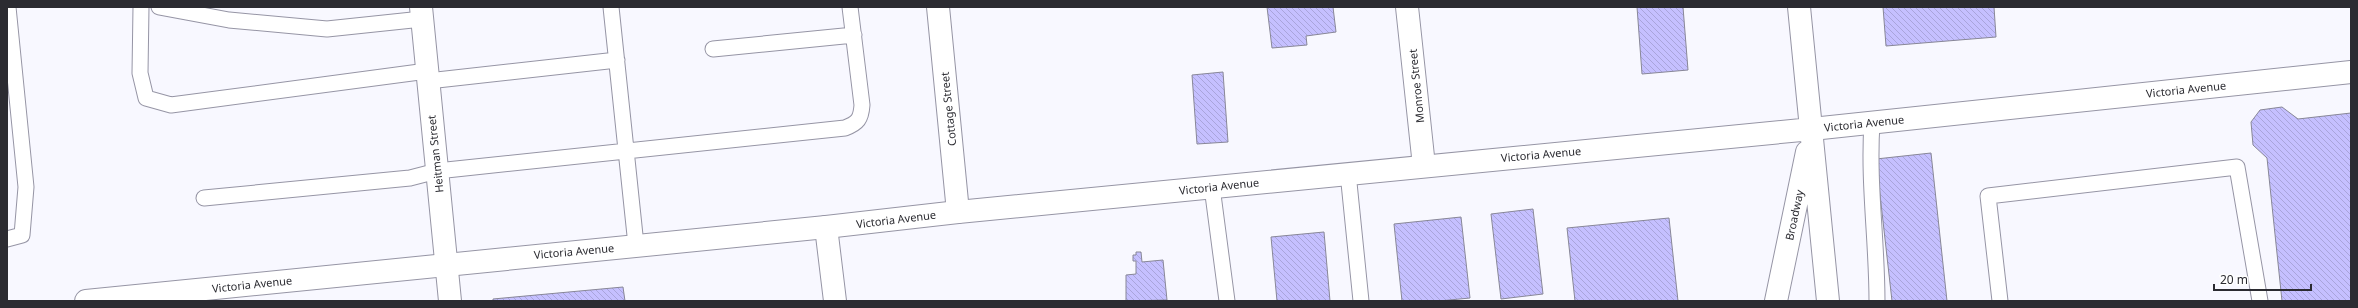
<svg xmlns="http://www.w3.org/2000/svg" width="2358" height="308" font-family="'Noto Sans',sans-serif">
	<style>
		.building { fill: url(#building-back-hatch); stroke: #888797 }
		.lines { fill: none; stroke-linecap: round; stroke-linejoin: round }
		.lane-casing { stroke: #9695a5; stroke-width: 17 }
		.street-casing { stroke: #9695a5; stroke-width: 24 }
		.secondary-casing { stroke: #9695a5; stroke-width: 24 }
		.lane { stroke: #fff; stroke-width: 15 }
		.street { stroke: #fff; stroke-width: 22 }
		.secondary { stroke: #fff; stroke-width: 22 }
		.labels { text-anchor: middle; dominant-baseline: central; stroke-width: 3; stroke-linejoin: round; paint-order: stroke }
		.street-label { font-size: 11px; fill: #2b2b31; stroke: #fff }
	</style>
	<defs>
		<pattern id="building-back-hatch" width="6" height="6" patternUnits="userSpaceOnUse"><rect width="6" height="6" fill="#c5c0ff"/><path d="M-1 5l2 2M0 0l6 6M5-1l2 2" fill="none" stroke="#a9a5db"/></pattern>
	</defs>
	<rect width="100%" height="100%" fill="#f8f8ff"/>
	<path class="building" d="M 1267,7 L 1333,7 L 1336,32 L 1306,36 L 1307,45 L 1272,48 Z
		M 1637,7 L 1683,7 L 1688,70 L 1642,74 Z
		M 1883,7 L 1994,7 L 1996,37 L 1886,46 Z
		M 1223,72 L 1228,142 L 1197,144 L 1192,75 Z
		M 2282,107 L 2298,119 L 2351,113 L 2351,301 L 2282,301 L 2267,158 L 2253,145 L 2251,122 L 2260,110 Z
		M 1931,153 L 1947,301 L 1892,301 L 1876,159 Z
		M 1533,209 L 1543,294 L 1501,299 L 1491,214 Z
		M 1461,217 L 1470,298 L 1439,301 L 1402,301 L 1394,224 Z
		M 1669,218 L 1678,301 L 1575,301 L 1567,228 Z
		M 1324,232 L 1330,301 L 1277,301 L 1271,237 Z
		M 1136,252 L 1141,252 L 1142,262 L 1163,260 L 1167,300 L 1126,301 L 1126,275 L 1136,274 L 1136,261 L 1133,261 L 1133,255 L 1136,255 Z
		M 623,287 L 625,301 L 493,301 L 493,299 Z"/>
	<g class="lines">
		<g class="lane-casing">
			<path id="lane" d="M 141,7 L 140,73 L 146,98 L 171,105 L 427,71
				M 159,7 L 229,20 L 327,29 L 422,19
				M 611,7 L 636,245
				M 713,49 L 854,35
				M 428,81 L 617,60
				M 1872,123 C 1868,182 1877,241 1877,301
				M 1348,173 L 1361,301
				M 1212,187 L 1227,301
				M 204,198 L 410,178 L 437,171 L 845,128 C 858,123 861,119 862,105 L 850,7
				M 7,239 L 22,235 L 26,187 L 8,7
				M 2000,301 L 1988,196 L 2237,167 L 2260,301"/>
		</g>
		<g class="street-casing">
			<path id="street" d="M 421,7 L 450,301
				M 938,7 L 958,212
				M 1407,7 L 1424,166
				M 1812,129 L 2351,72
				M 826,227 L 835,301"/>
		</g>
		<g class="secondary-casing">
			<path id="secondary" d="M 1799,7 L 1828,301
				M 86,301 L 826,227 L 958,212 L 1812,129
				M 1776,301 L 1807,152"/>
		</g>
		<use href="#lane" class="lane"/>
		<use href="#street" class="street"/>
		<use href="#secondary" class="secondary"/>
	</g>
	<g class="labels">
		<g class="street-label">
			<text transform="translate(1416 86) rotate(-96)">Monroe Street</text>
			<text transform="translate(2186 89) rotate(-6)">Victoria Avenue</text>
			<text transform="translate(948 109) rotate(-96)">Cottage Street</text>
			<text transform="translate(1864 123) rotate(-6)">Victoria Avenue</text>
			<text transform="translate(435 154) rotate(-96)">Heitman Street</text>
			<text transform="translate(1541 154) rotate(-5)">Victoria Avenue</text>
			<text transform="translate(1219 186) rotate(-6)">Victoria Avenue</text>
			<text transform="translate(1794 215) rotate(-78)">Broadway</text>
			<text transform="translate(896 219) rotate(-7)">Victoria Avenue</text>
			<text transform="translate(574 251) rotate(-5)">Victoria Avenue</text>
			<text transform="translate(252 284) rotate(-6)">Victoria Avenue</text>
		</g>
	</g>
	<rect width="2358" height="308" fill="none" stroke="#2b2b31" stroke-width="16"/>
	<path d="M2214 284v6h97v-6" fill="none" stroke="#2b2b31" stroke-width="2"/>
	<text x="2220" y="284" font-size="12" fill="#2b2b31" stroke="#ffffff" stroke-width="3" paint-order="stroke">20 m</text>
</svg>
